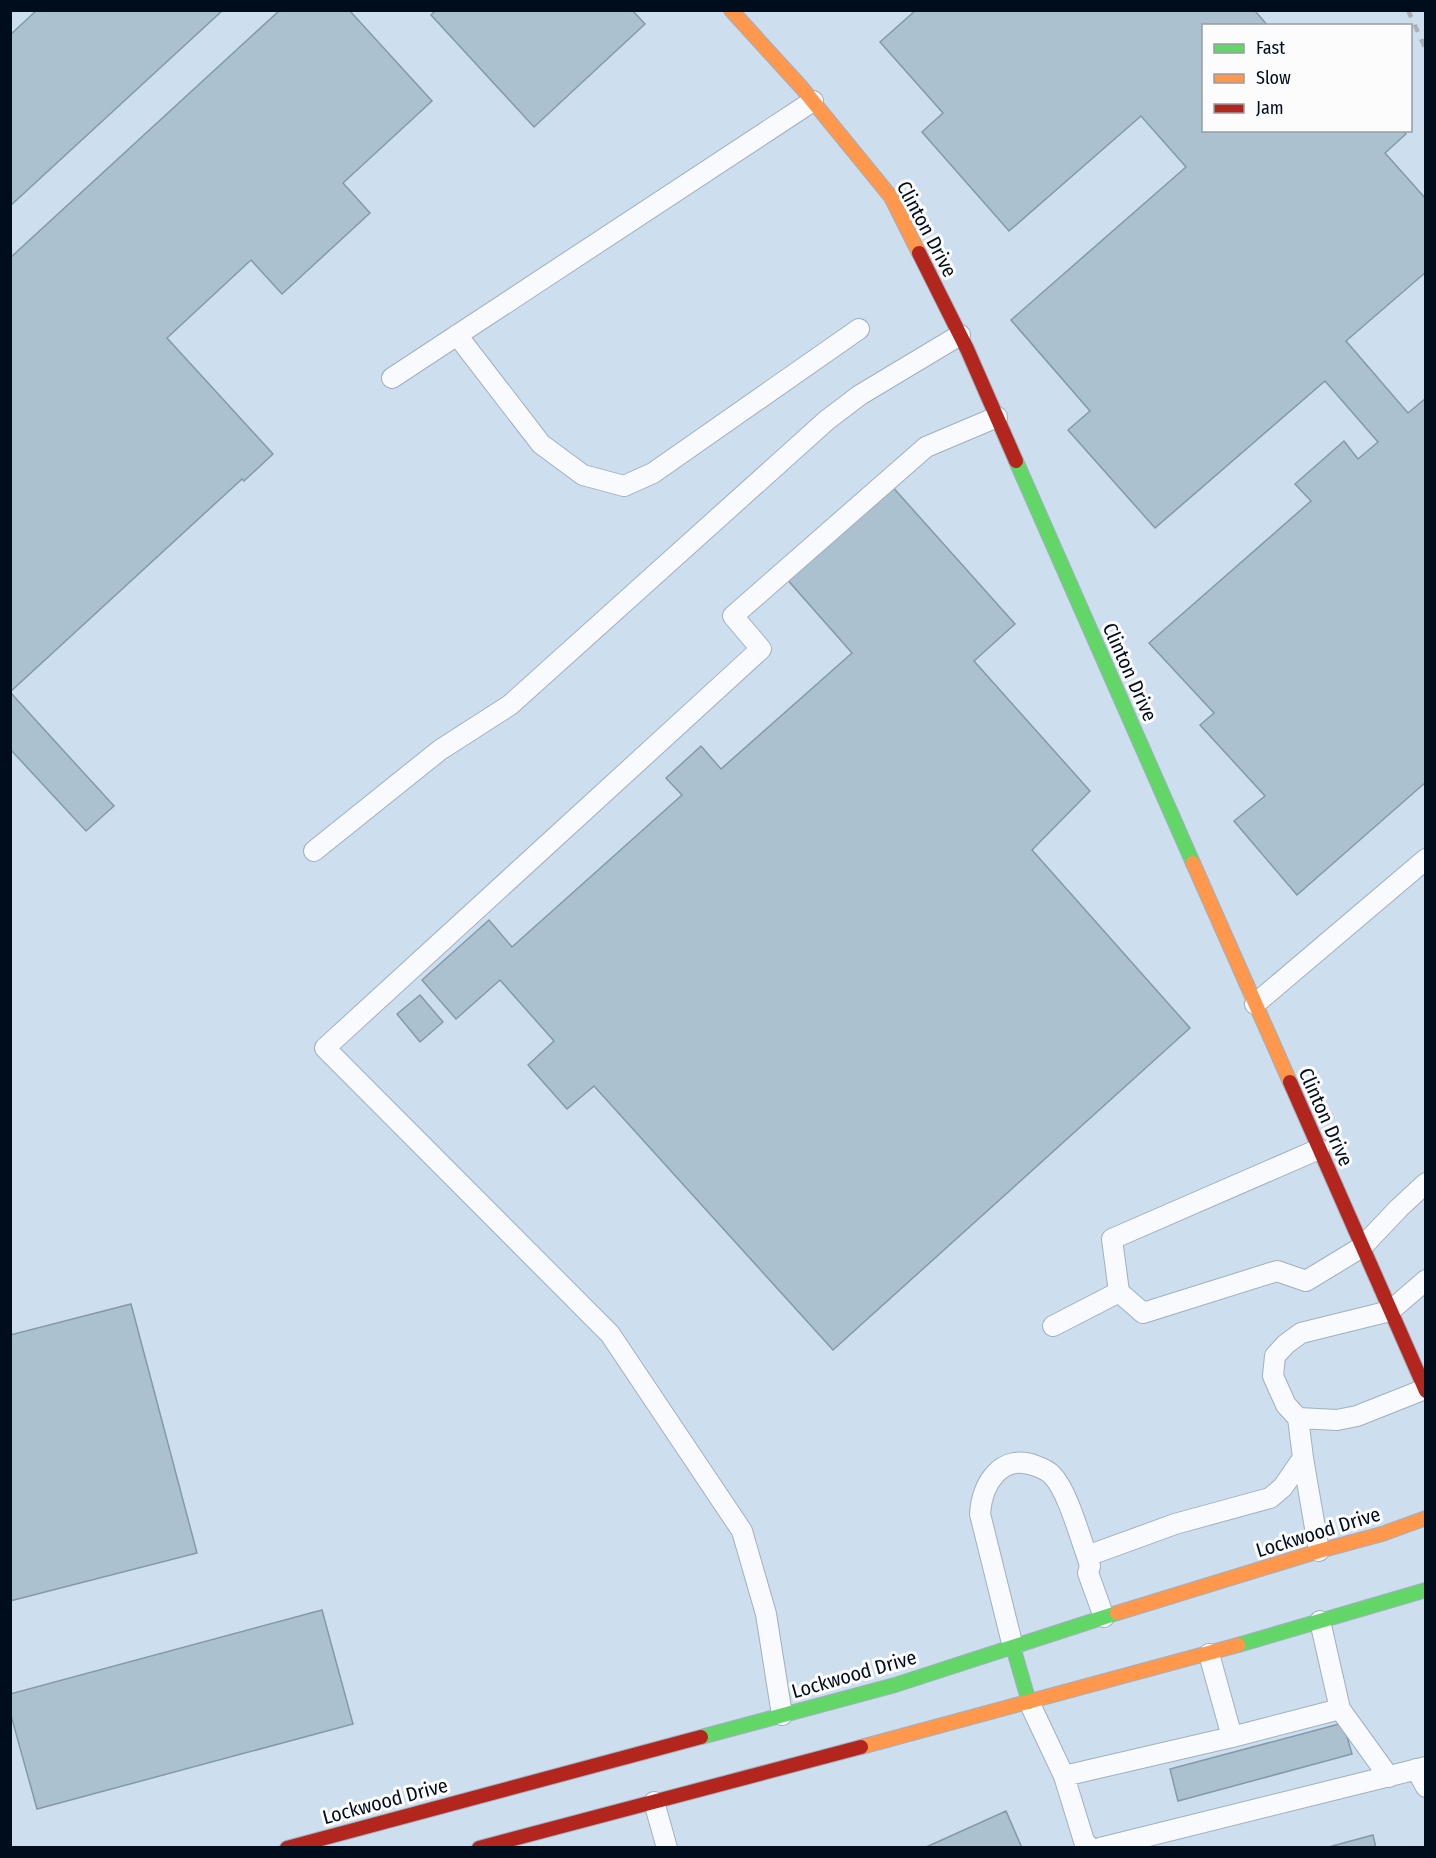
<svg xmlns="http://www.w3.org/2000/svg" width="1436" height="1858" font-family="'Fira Sans Condensed',sans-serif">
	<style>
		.building { fill: #abc1cf; stroke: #839aa7; stroke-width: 1.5 }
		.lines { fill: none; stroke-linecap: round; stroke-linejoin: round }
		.lane-casing { stroke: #9fb0c0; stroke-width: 22 }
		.fast-casing { stroke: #9fb0c0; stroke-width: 16 }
		.slow-casing { stroke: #9fb0c0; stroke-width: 16 }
		.jam-casing { stroke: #9fb0c0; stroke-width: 16 }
		.lane { stroke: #f8fafd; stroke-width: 20 }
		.fast { stroke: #63d668; stroke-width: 14 }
		.slow { stroke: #ff974d; stroke-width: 14 }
		.jam { stroke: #b3261e; stroke-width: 14 }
		.rail { stroke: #adb1b6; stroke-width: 4.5; stroke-dasharray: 8 8; stroke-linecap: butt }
		.labels { text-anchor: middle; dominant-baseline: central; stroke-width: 6; stroke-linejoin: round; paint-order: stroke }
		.street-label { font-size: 20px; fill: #000d1d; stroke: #fcfcfc }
	</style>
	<rect width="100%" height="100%" fill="#cddeef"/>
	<path class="building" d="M 37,10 L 223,10 L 10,206 L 10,35 Z
		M 280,10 L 349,10 L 432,101 L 343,183 L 370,213 L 282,294 L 251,260 L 167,338 L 273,454 L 244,481 L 242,479 L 10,692 L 10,258 Z
		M 436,10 L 632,10 L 645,24 L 534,127 L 431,15 Z
		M 916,10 L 1257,10 L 1256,12 L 1268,26 L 1204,26 L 1204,130 L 1403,130 L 1406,134 L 1385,153 L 1426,199 L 1426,272 L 1346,341 L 1408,413 L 1426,398 L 1426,782 L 1297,895 L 1234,821 L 1265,796 L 1200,725 L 1214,713 L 1149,643 L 1311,501 L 1295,484 L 1344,441 L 1358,459 L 1378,442 L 1325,381 L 1155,528 L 1068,430 L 1090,411 L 1011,320 L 1186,167 L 1141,116 L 1009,231 L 922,132 L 943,113 L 880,42 Z
		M 890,484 L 1015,624 L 974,661 L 1090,791 L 1032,850 L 1190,1028 L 833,1350 L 594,1086 L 567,1109 L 528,1065 L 554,1041 L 500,980 L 456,1019 L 422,980 L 489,920 L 512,947 L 682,795 L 666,778 L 701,746 L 721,769 L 852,653 L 785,577 Z
		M 10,692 L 114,806 L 86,831 L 10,749 Z
		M 420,995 L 443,1022 L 420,1042 L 397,1014 Z
		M 131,1304 L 197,1553 L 10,1601 L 10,1335 Z
		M 322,1610 L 353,1724 L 37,1809 L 10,1712 L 10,1694 Z
		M 1343,1723 L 1352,1754 L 1178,1801 L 1170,1769 Z
		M 1006,1811 L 1022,1848 L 924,1848 Z
		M 1373,1835 L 1376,1848 L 1325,1848 Z"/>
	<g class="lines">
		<g class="lane-casing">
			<path id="lane" d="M 457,335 L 541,444 L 583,475 L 624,486 L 653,473 L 859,329
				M 392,378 L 813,101
				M 314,851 L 440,750 L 510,705 L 827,420 L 860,395 L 960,335
				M 1255,1004 L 1426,859
				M 1319,1149 L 1112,1239 L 1119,1292 L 1143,1313 L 1277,1271 L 1306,1281 L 1362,1247 L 1399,1208 L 1426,1183
				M 1053,1326 L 1119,1292
				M 1298,1418 L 1337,1420 L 1357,1416 L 1425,1389
				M 1303,1458 L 1319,1551
				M 1104,1617 L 1088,1573 L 1090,1566 L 1087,1556 L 1175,1524 L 1270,1498 L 1283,1487 L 1303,1458 L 1298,1418 L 1286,1405 L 1273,1376 L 1275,1356 L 1286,1344 L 1301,1333 L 1390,1311 L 1426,1280
				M 1320,1621 L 1340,1709 L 1389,1777
				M 1013,1647 L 980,1514 C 982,1484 1001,1452 1036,1466 C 1042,1468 1047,1470 1052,1475 C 1067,1490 1079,1534 1087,1556
				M 1209,1654 L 1232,1737
				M 1029,1702 L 1064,1776 L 1084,1841 L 1090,1848
				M 782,1715 L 766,1614 L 742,1531 L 610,1334 L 325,1048 L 761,649 L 733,616 L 926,447 L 997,417
				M 1416,1769 L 1426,1787
				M 1064,1776 L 1232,1737 L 1340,1709
				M 654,1802 L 667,1848
				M 1100,1848 L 1426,1767"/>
		</g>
		<g class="fast-casing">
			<path id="fast" d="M 1016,461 L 1193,863
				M 1238,1645 L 1426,1590
				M 1013,1647 L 1029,1702
				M 701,1737 L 895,1685 L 1117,1613"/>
		</g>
		<g class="slow-casing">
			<path id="slow" d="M 731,10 L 802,88 L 891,197 L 919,253
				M 1193,863 L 1290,1082
				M 1117,1613 L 1319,1551 L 1382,1534 L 1426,1518
				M 861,1747 L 1238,1645"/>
		</g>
		<g class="jam-casing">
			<path id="jam" d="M 919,253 L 967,349 L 1016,461
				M 1290,1082 L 1426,1391
				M 287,1848 L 701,1737
				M 479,1848 L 861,1747"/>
		</g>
		<use href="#lane" class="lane"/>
		<use href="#fast" class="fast"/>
		<use href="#slow" class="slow"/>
		<use href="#jam" class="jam"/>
		<path class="rail" d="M 1408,10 L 1426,50"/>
	</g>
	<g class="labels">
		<g class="street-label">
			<text transform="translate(927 229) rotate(62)">Clinton Drive</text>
			<text transform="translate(1130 672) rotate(66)">Clinton Drive</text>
			<text transform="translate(1326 1117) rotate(66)">Clinton Drive</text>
			<text transform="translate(1318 1532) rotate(-17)">Lockwood Drive</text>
			<text transform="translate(854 1674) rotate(-16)">Lockwood Drive</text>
			<text transform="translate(385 1801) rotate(-15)">Lockwood Drive</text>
		</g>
	</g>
	<rect width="1436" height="1858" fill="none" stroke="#000d1d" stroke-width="24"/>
	<rect x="1202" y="24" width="210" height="108" fill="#fcfcfc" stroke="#979ca3" stroke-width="1.5"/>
	<rect x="1214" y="44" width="30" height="9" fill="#63d668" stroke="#979ca3" stroke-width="1.5"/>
	<text x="1256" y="54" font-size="18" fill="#000d1d">Fast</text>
	<rect x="1214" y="74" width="30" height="9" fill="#ff974d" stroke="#979ca3" stroke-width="1.5"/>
	<text x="1256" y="84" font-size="18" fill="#000d1d">Slow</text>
	<rect x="1214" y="104" width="30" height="9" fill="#b3261e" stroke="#979ca3" stroke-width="1.5"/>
	<text x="1256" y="114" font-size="18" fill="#000d1d">Jam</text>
</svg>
